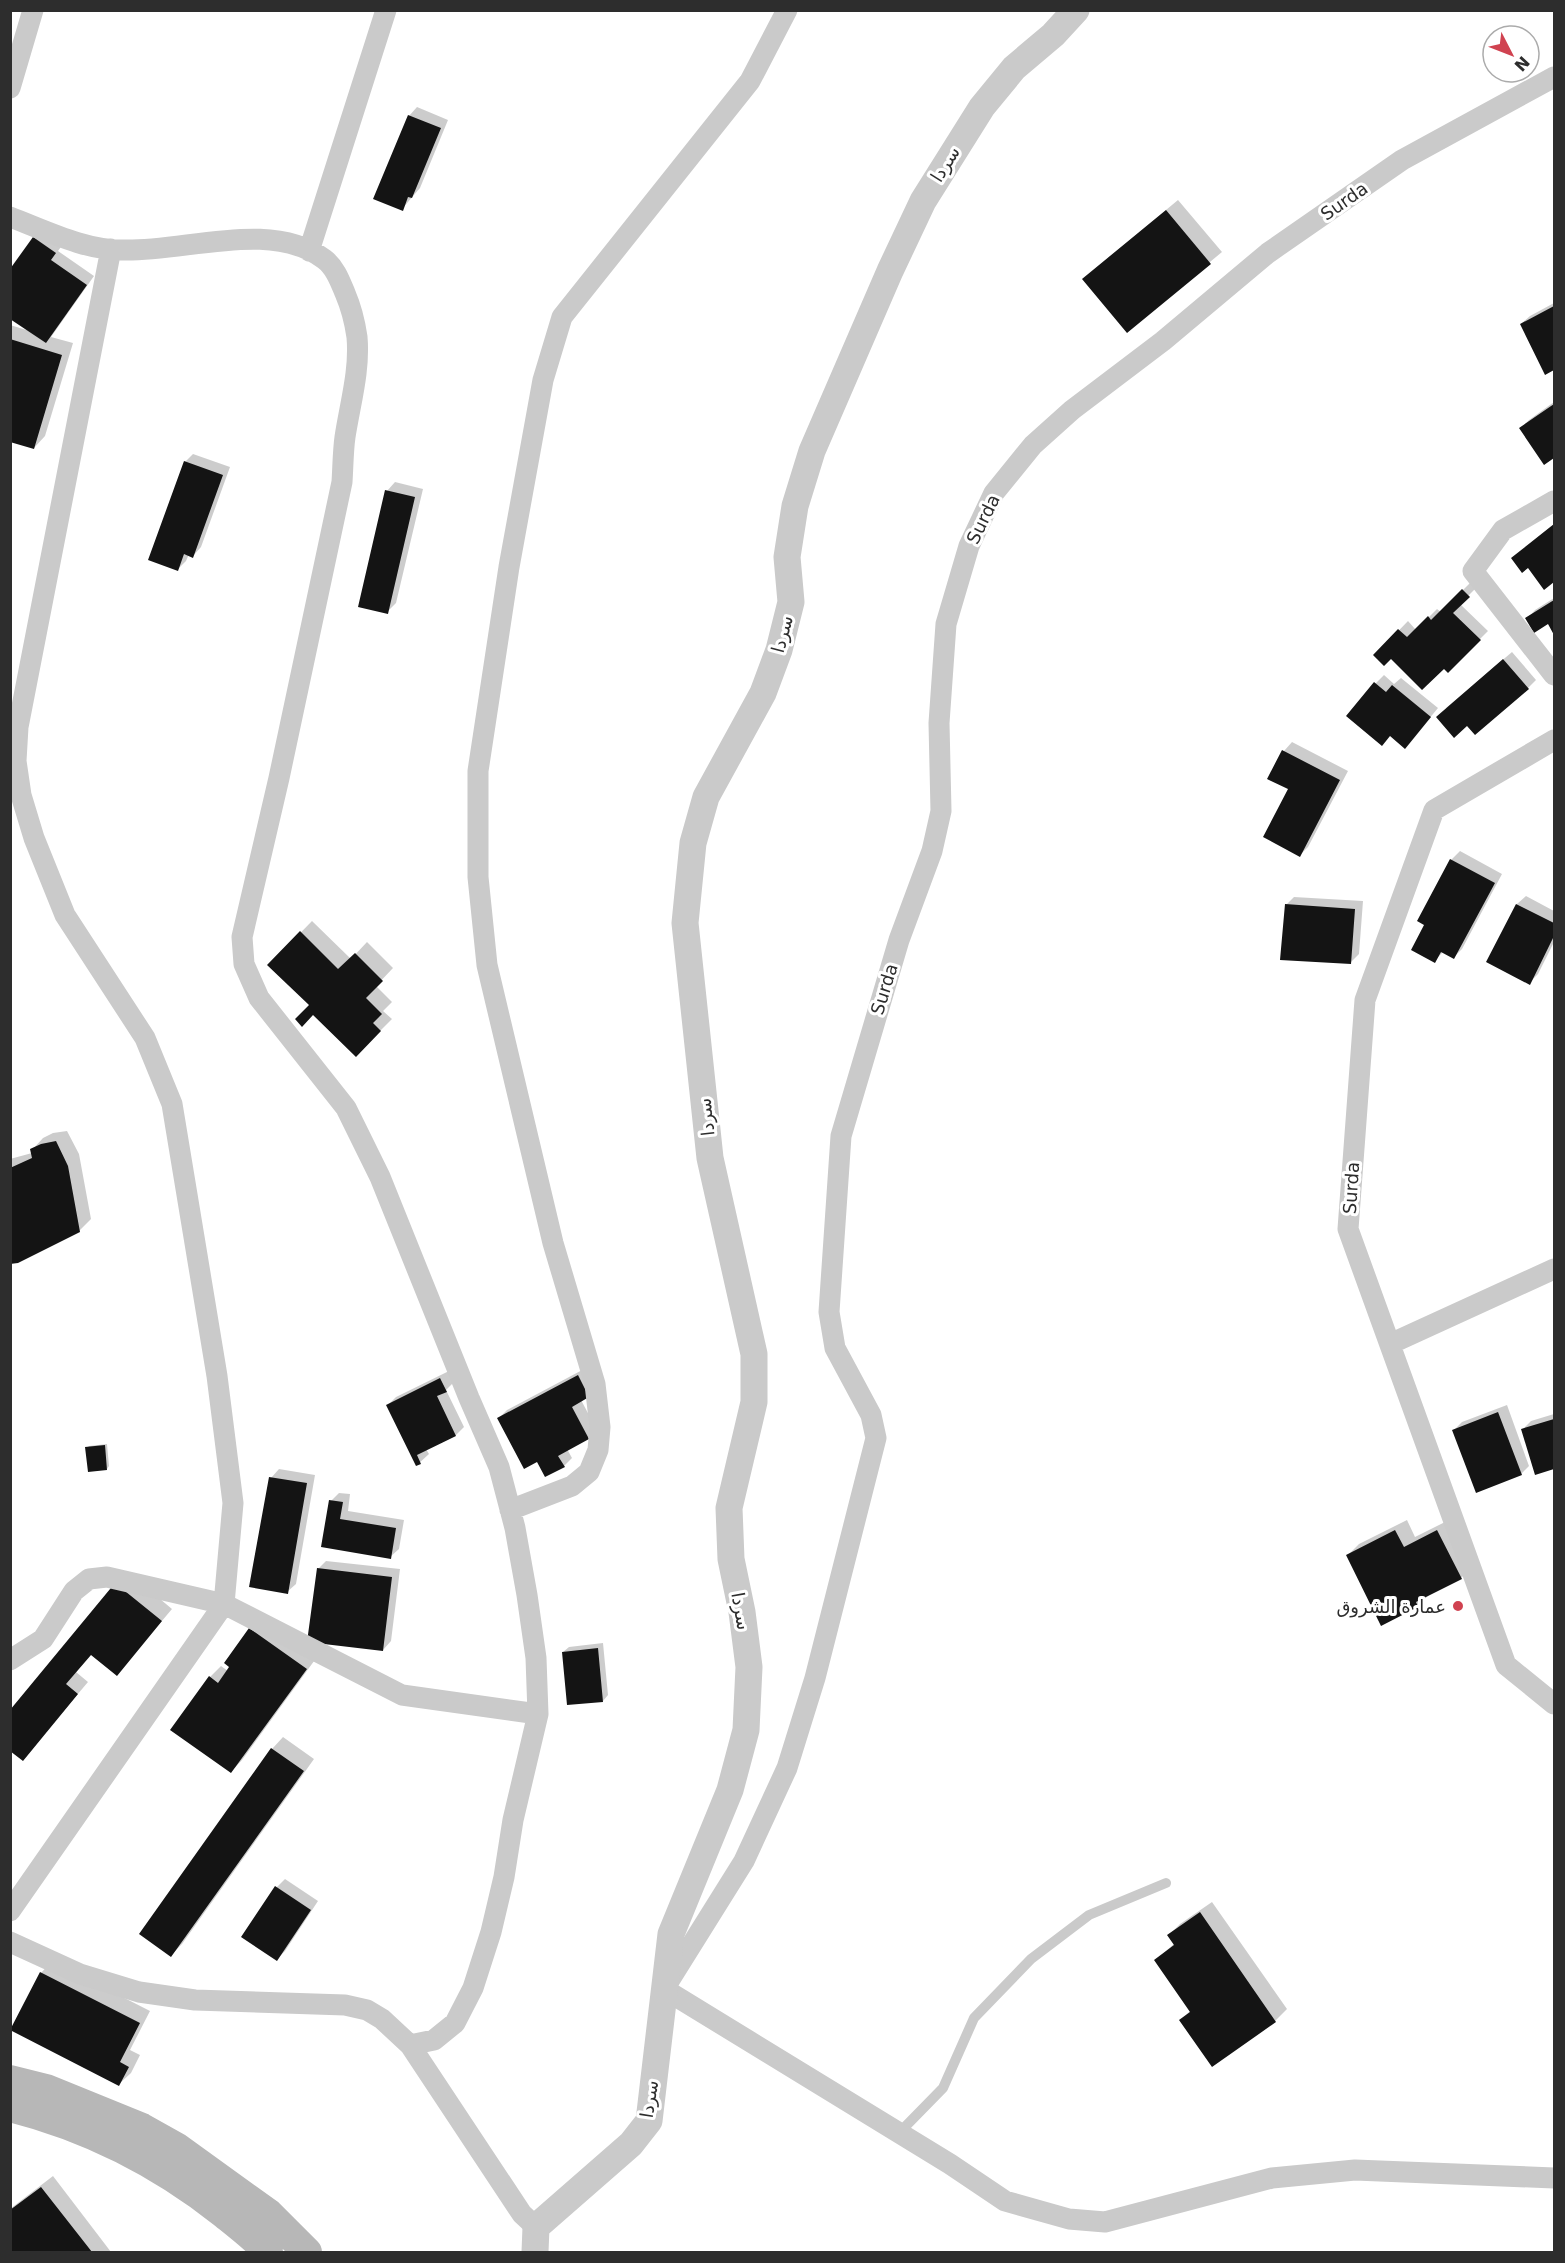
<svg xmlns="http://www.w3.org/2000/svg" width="1565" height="2263" font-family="'DejaVu Sans','Noto Sans Arabic',sans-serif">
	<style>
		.shadow { fill: #0003 }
		.building { fill: #141414 }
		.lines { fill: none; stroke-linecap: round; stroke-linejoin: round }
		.service { stroke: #cacaca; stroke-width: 10 }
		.minor { stroke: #cacaca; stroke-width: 21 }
		.tertiary { stroke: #cacaca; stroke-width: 27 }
		.secondary { stroke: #b7b7b7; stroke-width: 30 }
		.poi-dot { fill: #d04250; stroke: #fff; stroke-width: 2 }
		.labels { text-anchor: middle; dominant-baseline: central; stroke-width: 6; stroke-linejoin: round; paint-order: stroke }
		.street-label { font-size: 18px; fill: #2d2d2d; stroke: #fff }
		.poi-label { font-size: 18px; fill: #2d2d2d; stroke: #fff; text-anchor: end }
	</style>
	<rect width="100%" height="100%" fill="#fff"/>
	<path class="shadow" d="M 417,107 L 448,120 L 420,188 L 402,209 L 409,116 Z
		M 1178,200 L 1222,252 L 1127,331 L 1096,268 Z
		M 42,230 L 63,244 L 58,251 L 94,276 L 51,337 L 73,343 L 45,436 L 34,448 L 10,441 L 10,325 L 30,331 L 34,238 Z
		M 1554,303 L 1554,368 L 1546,373 L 1521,324 L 1530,316 Z
		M 1554,402 L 1554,456 L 1544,463 L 1521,428 L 1529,420 Z
		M 193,454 L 230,467 L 201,547 L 193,556 L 189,554 L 186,561 L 178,569 L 185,462 Z
		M 395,482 L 423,489 L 396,603 L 387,612 L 387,491 Z
		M 1554,524 L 1554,580 L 1544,587 L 1529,566 L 1513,558 Z
		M 1471,582 L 1477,587 L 1460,604 L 1488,631 L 1448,671 L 1444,667 L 1375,655 L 1408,621 L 1416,630 L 1437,609 L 1441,612 Z
		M 1554,598 L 1554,632 L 1549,622 L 1527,619 L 1535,610 Z
		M 1512,652 L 1536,680 L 1528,688 L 1446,708 Z
		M 1384,675 L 1394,684 L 1401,678 L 1438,708 L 1413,738 L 1375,684 Z
		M 1292,742 L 1348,771 L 1308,847 L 1300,855 L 1284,751 Z
		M 1460,851 L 1502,874 L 1462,949 L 1454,957 L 1443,952 L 1434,961 L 1426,925 L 1451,860 Z
		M 1526,896 L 1554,911 L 1554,942 L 1538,974 L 1529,983 L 1488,961 L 1517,904 Z
		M 1294,897 L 1363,901 L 1359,954 L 1350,963 L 1286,905 Z
		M 312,921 L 351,959 L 367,942 L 393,968 L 376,986 L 392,1002 L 383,1011 L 392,1019 L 356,1055 L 311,1005 L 269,965 Z
		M 67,1131 L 79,1154 L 91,1219 L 79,1231 L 10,1262 L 10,1159 L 32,1153 L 32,1150 L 43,1138 L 53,1133 Z
		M 586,1368 L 597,1388 L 581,1400 L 597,1430 L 588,1438 L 567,1449 L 572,1458 L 564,1466 L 498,1419 L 507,1410 Z
		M 449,1371 L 454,1382 L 446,1390 L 464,1427 L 456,1435 L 426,1449 L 429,1454 L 417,1465 L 388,1405 L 396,1397 Z
		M 1507,1405 L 1529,1466 L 1521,1474 L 1454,1430 L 1462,1422 Z
		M 1554,1414 L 1554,1467 L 1536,1473 L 1523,1429 L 1531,1421 Z
		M 107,1444 L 109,1466 L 107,1469 L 87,1448 L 89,1446 Z
		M 279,1469 L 315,1475 L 296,1584 L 287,1592 L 271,1478 Z
		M 339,1493 L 350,1494 L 348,1511 L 404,1520 L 399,1549 L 390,1557 L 323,1546 L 331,1501 Z
		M 1407,1520 L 1415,1537 L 1449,1520 L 1472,1567 L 1461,1578 L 1429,1595 L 1417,1606 L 1347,1556 L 1359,1544 Z
		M 326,1561 L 400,1569 L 391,1641 L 383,1650 L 318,1569 Z
		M 128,1572 L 172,1609 L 117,1674 L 92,1653 L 76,1672 L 88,1682 L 23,1759 Z
		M 251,1629 L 317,1657 L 242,1760 L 231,1772 L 210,1677 L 221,1666 L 228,1671 Z
		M 603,1643 L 608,1695 L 603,1701 L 563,1652 L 569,1647 Z
		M 283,1737 L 314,1759 L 182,1944 L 171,1955 L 272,1749 Z
		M 285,1879 L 318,1901 L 285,1951 L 277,1959 L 277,1887 Z
		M 1212,1902 L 1287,2009 L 1275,2021 L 1212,2065 L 1181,2020 L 1191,2010 L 1156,1960 L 1175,1943 L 1169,1935 L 1180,1924 Z
		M 52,1961 L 150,2011 L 130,2050 L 140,2055 L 131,2073 L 119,2084 L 41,1973 Z
		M 53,2176 L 111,2252 L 10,2252 L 10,2209 Z"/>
	<path class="building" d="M 408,115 L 441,128 L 412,198 L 408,197 L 403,211 L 373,199 Z
		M 1166,210 L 1211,264 L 1127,333 L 1082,279 Z
		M 33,237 L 56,253 L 51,260 L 87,285 L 46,343 L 10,319 L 10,269 Z
		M 1554,306 L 1554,370 L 1545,375 L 1520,324 Z
		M 10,339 L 62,355 L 34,449 L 10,442 Z
		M 1554,404 L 1554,458 L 1544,465 L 1519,428 Z
		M 184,461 L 223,475 L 193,558 L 184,554 L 178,571 L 148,560 Z
		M 385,490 L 415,497 L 388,614 L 358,607 Z
		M 1554,524 L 1554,582 L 1544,590 L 1528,568 L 1522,573 L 1511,558 Z
		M 1462,589 L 1470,597 L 1453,613 L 1481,640 L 1448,673 L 1444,669 L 1422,690 L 1391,659 L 1384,666 L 1373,655 L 1398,629 L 1407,637 L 1428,616 L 1431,620 Z
		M 1554,600 L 1554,635 L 1548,624 L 1534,633 L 1525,618 Z
		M 1503,659 L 1529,689 L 1475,735 L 1467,726 L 1454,738 L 1436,717 Z
		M 1374,682 L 1386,692 L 1392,685 L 1431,717 L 1405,749 L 1390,736 L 1382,746 L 1346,716 Z
		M 1282,750 L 1340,780 L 1300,857 L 1263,837 L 1288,789 L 1267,779 Z
		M 1450,859 L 1495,883 L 1454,959 L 1441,952 L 1435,963 L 1411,950 L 1424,925 L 1417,921 Z
		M 1285,904 L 1355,909 L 1351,964 L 1280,960 Z
		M 1516,904 L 1554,923 L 1554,936 L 1530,985 L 1486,962 Z
		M 300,931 L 338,969 L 355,953 L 383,981 L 366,998 L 382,1014 L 373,1023 L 381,1031 L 356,1057 L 313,1015 L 302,1027 L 295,1019 L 309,1005 L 267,965 Z
		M 56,1141 L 68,1166 L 80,1232 L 18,1263 L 10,1264 L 10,1168 L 32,1158 L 30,1149 L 41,1144 Z
		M 578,1375 L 589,1397 L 572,1407 L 589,1439 L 558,1456 L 565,1467 L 545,1477 L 537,1462 L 524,1469 L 497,1418 Z
		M 440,1378 L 447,1392 L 437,1396 L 456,1436 L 417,1455 L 421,1464 L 416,1466 L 386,1405 Z
		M 1498,1412 L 1522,1475 L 1476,1493 L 1452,1430 Z
		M 1554,1419 L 1554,1469 L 1535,1475 L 1521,1429 Z
		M 105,1445 L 107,1470 L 88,1472 L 85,1447 Z
		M 269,1477 L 307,1483 L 288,1594 L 249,1587 Z
		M 329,1500 L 343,1502 L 340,1519 L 396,1528 L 391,1559 L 321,1547 Z
		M 1395,1530 L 1404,1547 L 1437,1530 L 1462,1579 L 1416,1602 L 1418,1607 L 1381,1626 L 1346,1555 Z
		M 317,1568 L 392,1577 L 383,1651 L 307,1642 Z
		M 115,1583 L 162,1621 L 117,1676 L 91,1655 L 66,1684 L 78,1694 L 23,1761 L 10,1751 L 10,1710 Z
		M 249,1628 L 307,1669 L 231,1773 L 170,1730 L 209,1676 L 218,1683 L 229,1667 L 224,1663 Z
		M 598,1648 L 603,1702 L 567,1705 L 562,1652 Z
		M 271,1748 L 304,1771 L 171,1957 L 139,1934 Z
		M 275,1886 L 311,1910 L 277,1961 L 241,1937 Z
		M 1200,1912 L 1276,2022 L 1212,2067 L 1179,2020 L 1190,2012 L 1154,1960 L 1174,1945 L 1167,1935 Z
		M 40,1972 L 140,2023 L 120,2062 L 129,2067 L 119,2086 L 10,2030 Z
		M 41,2187 L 92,2252 L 10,2252 L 10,2210 Z"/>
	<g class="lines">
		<path class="service" d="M 899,2133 L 943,2088 L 974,2018 L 1031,1959 L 1089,1915 L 1166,1883"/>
		<path class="minor" d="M 1554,77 L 1402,160 L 1268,253 L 1163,341 L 1072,410 L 1033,445 L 994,493 L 969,546 L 946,624 L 939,723 L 941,811 L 932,851 L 899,940 L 841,1136 L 829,1312 L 835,1348 L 871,1415 L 876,1438 L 815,1678 L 787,1768 L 744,1861 L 664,1989 L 950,2164 L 1005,2201 L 1069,2219 L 1105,2222 L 1272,2178 L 1355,2170 L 1554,2178
			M 10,88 L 33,10
			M 10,217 C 47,231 84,250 123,250 C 185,252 270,219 324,259 C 335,267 340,281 345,293 C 351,307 355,323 357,337 C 360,371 350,404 345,437 C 343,451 343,467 342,482 L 279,778 L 242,937 L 244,964 L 259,998 L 346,1108 L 380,1177 L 469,1398 L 499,1467 L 515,1528 L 527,1595 L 536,1658 L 538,1714 L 513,1820 L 504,1877 L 491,1932 L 473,1988 L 455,2023 L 434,2040 L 410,2045
			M 309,251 L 386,10
			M 1554,501 L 1503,530 L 1473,571 L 1554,675
			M 1554,740 L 1434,810 L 1365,1000 L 1348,1229 L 1506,1665 L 1554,1704
			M 1390,1344 L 1554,1269
			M 510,1510 L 572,1486 L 589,1472 L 598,1450 L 600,1427 L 595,1384 L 553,1243 L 487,965 L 478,877 L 478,771 L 509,567 L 543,380 L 562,317 L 750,81 L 787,10
			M 10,1660 L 43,1639 L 74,1591 L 89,1579 L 107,1577 L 224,1604 L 402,1695 L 538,1714
			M 10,1911 L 224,1604 L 233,1503 L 217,1376 L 172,1104 L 145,1038 L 65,915 L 34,838 L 21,795 L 16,761 L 18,727 L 111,249
			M 10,1942 L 80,1974 L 139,1992 L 195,2000 L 345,2005 L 367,2010 L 382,2019 L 410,2045 L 522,2214 L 536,2227"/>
		<path class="tertiary" d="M 535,2252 L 536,2227 L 631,2144 L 649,2121 L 671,1934 L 730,1790 L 746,1730 L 749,1667 L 742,1612 L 731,1559 L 729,1508 L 754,1402 L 754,1354 L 710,1158 L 685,923 L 693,843 L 706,797 L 763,693 L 779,650 L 791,602 L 787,557 L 795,506 L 812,451 L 890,271 L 923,201 L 982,107 L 1014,68 L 1053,35 L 1076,10"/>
		<path class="secondary" d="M 10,2080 L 46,2089 L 142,2128 L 176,2147 L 269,2214 L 307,2252
			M 10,2107 C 89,2127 160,2163 223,2213 C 239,2226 255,2238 268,2252"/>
	</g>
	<circle class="poi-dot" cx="1458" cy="1606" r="6"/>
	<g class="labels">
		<g class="street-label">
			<text transform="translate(945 164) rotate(-58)">سردا</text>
			<text transform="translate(1344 201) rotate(-35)">Surda</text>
			<text transform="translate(983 519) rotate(-64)">Surda</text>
			<text transform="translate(782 634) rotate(-75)">سردا</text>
			<text transform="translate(884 989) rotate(-73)">Surda</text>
			<text transform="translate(706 1117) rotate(-96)">سردا</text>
			<text transform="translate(1351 1188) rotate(-86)">Surda</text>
			<text transform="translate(741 1611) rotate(80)">سردا</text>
			<text transform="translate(649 2099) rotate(-81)">سردا</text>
		</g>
		<g class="poi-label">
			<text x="1446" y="1606">عمارة الشروق</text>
		</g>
	</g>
	<rect width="1565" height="2263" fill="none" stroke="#2d2d2d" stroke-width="24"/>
	<g transform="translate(1511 54) rotate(132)"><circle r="28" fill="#ffffff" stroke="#ababab" stroke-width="1.5"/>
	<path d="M0-4.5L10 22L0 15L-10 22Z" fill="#d04250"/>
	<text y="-9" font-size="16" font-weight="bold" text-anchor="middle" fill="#2d2d2d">N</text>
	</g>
</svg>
